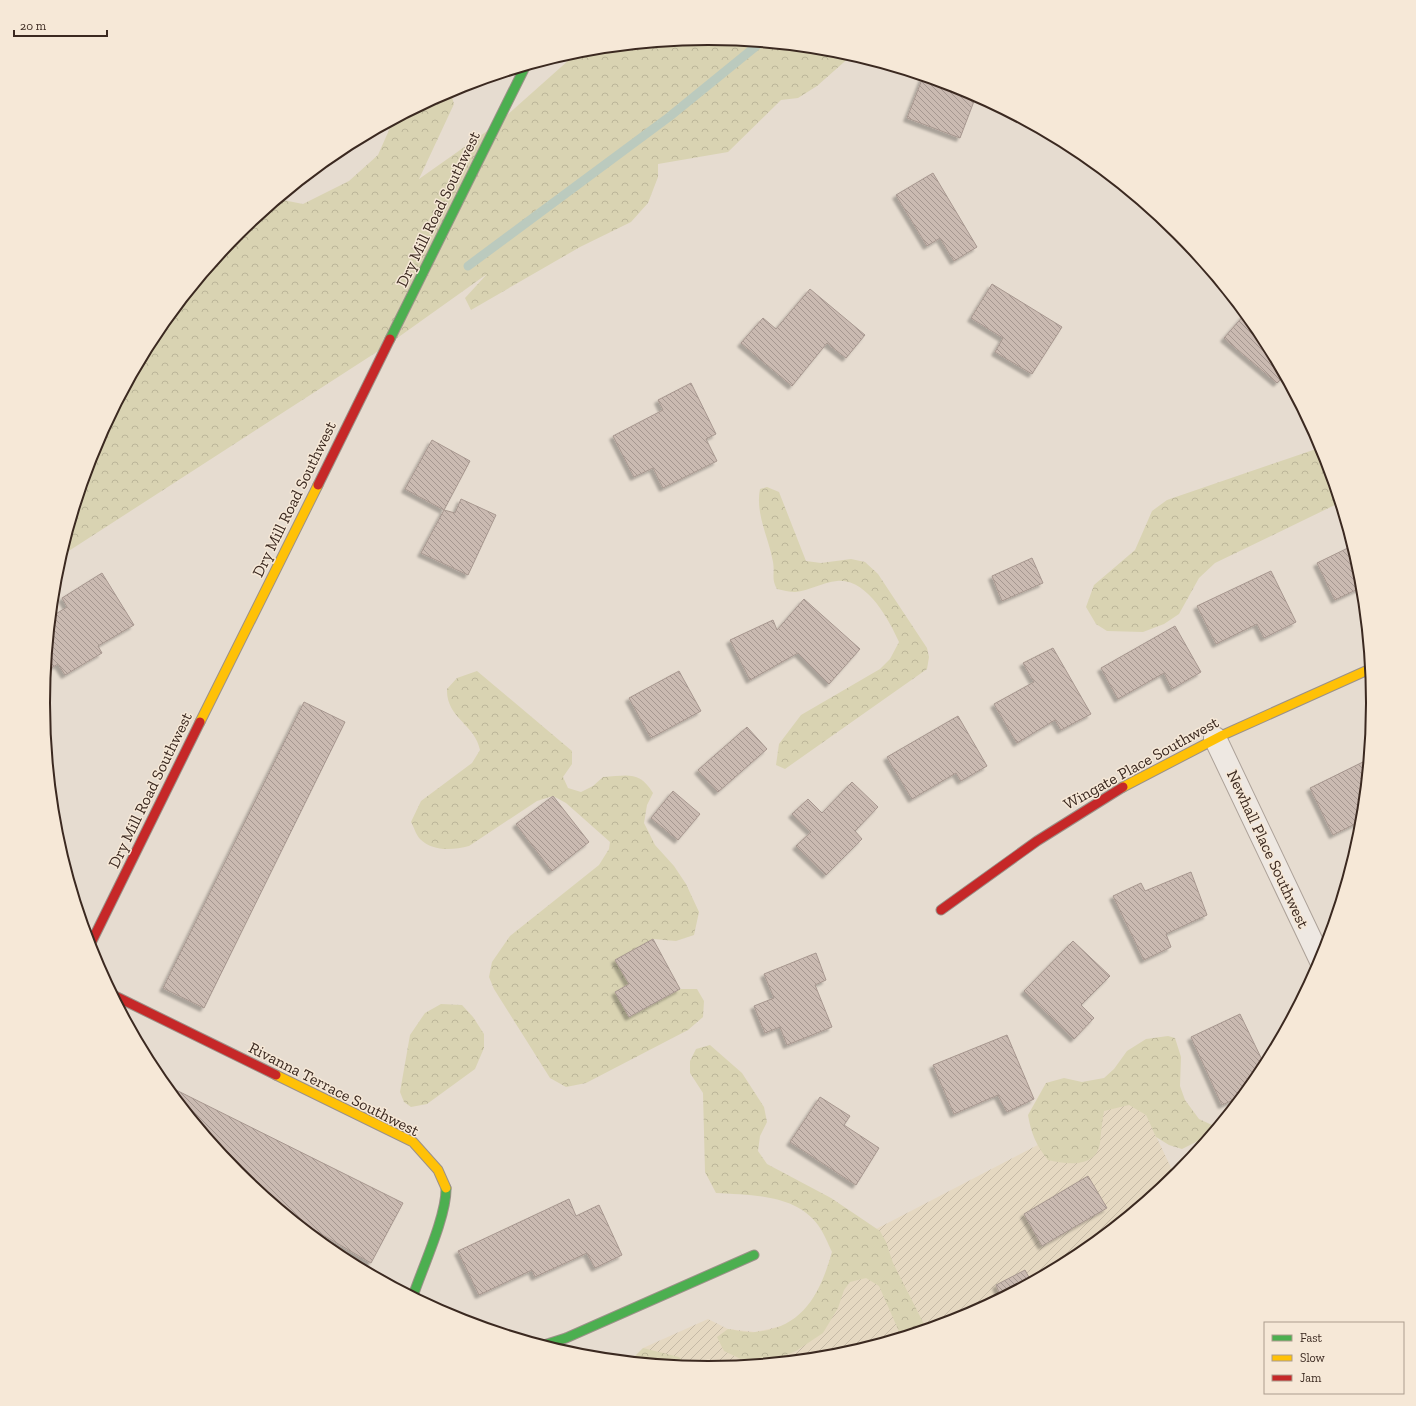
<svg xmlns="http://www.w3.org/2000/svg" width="1416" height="1406" font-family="'Zilla Slab',serif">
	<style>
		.farmland { fill: url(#farmland-furrows) }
		.forest { fill: url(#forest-crowns) }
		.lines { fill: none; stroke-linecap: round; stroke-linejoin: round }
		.stream { stroke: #bbcabe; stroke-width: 9 }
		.building { fill: url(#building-back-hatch); stroke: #a7978f; filter: url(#shadow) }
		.street-casing { stroke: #aca198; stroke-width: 24 }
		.fast-casing { stroke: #9b9188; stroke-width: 11 }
		.slow-casing { stroke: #9b9188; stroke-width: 11 }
		.jam-casing { stroke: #9b9188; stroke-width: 11 }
		.street { stroke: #eee8e2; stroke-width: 22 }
		.fast { stroke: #4caf50; stroke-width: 9 }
		.slow { stroke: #ffc107; stroke-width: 9 }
		.jam { stroke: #c62828; stroke-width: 9 }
		.labels { text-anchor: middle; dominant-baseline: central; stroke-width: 3; stroke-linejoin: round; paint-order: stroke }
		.street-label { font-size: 16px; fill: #3b2920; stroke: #f6e8d7 }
		.rim { fill: none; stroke: #3b2920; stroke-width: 2 }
	</style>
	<defs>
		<pattern id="farmland-furrows" width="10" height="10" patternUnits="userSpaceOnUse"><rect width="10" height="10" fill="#e5d8c1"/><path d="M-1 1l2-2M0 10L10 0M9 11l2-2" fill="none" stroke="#c5b9a6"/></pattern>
		<pattern id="forest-crowns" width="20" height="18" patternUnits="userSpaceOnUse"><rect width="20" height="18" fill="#d9d3b2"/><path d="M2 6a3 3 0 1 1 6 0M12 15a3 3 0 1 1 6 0" fill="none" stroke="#bbb599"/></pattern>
		<pattern id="building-back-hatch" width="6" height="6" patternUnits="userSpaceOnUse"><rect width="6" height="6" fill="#cabab1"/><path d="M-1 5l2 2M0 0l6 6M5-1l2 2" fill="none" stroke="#a59790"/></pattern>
		<filter id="shadow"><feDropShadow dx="-3.5" dy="3.5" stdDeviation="1" flood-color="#0004"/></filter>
	</defs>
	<rect width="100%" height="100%" fill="#e6dcd0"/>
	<path class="farmland" d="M 1136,1094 L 1175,1176 L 1077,1256 L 962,1317 L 838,1355 L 708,1368 L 645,1362 L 643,1348 L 708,1319 L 728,1329 L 755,1332 L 786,1325 L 807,1309 L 824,1280 L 832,1252 Z"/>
	<path class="forest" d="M 708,38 L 838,51 L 852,55 L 817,86 L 798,98 L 781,100 L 728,152 L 658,164 L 658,177 L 648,203 L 631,222 L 580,247 L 471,310 L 465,298 L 487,274 L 386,346 L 61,556 L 94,448 L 155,333 L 238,233 L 278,199 L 303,204 L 349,181 L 378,155 L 389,130 L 387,124 L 450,90 L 454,104 L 419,179 L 497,124 L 579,51 Z
		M 1322,447 L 1339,503 L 1215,563 L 1199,578 L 1179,614 L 1164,624 L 1143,632 L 1107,631 L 1096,624 L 1086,607 L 1094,585 L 1135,550 L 1152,511 L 1167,500 Z
		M 767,487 L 779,492 L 806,561 L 821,563 L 851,559 L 865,562 L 878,574 L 927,648 L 929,657 L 927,669 L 785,769 L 776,765 L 779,744 L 801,715 L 880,669 L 890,659 L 899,642 C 889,620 867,578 837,581 C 823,582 809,591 795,592 C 789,592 783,590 777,589 C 771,578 775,574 773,562 C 769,538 755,514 760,489 Z
		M 477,671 L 572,751 L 572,764 L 563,777 L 568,788 L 581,792 L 593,786 L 603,777 C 627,776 639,770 653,793 L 647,805 L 644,823 L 655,845 L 674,866 L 686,884 L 699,912 L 694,935 L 676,941 L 653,939 L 615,960 L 629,984 L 615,992 L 629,1017 L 680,989 L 697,989 L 704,1001 L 703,1017 L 688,1030 L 586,1083 L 566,1087 L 550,1078 L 494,989 L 489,977 L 492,962 L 510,936 L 599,865 L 609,849 L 610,842 L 566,803 L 553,796 L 537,801 L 469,846 C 453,850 433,852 420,839 C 416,835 414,827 411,822 L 421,801 L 472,763 L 480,750 C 475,724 446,718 447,689 L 457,678 Z
		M 441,1004 L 462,1005 L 473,1017 L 484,1034 L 484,1048 L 475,1069 L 427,1104 L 411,1107 L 404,1102 L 400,1092 L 410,1035 L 425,1013 Z
		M 1168,1036 L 1175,1038 L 1181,1057 L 1180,1086 L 1185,1100 L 1199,1119 L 1212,1125 L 1200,1140 L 1182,1149 L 1169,1145 L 1156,1137 L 1146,1115 L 1129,1105 L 1104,1111 C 1102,1122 1101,1132 1100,1143 C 1096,1169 1066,1164 1048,1160 C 1036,1145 1031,1133 1028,1115 L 1046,1083 L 1064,1078 L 1082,1082 L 1104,1078 L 1114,1069 L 1127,1051 L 1146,1039 Z
		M 710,1045 L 742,1073 L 764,1107 L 767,1122 L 760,1136 L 758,1151 L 767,1164 L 831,1198 L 880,1231 L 886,1242 L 893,1263 L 926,1328 L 901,1336 L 879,1286 L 866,1278 L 850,1282 L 844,1290 L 838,1308 L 823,1333 L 796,1351 L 771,1361 L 747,1362 L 724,1351 L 717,1337 L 728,1329 C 736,1330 747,1333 755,1332 C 803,1328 820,1294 832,1252 C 828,1244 824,1233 818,1225 C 796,1194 750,1195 716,1193 L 705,1172 L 703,1093 L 690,1073 L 690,1061 L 696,1049 Z
		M 643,1348 L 679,1357 L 688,1366 L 635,1361 L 635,1356 Z"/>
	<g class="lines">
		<path class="stream" d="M 468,266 L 669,117 L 760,43"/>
	</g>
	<path class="building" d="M 923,77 L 946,85 L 946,84 L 963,89 L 976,96 L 960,138 L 907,118 Z
		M 933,173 L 977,247 L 954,261 L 940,238 L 927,246 L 896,195 Z
		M 992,284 L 1062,327 L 1032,374 L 995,352 L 1003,338 L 971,318 Z
		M 810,289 L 865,335 L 846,358 L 827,343 L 792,386 L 741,343 L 763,318 L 776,329 Z
		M 1245,314 L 1261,334 L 1284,376 L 1277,383 L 1224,338 Z
		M 691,383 L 716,434 L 706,439 L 717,461 L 663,488 L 653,468 L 634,477 L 613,436 L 663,410 L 658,400 Z
		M 432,440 L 470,461 L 444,510 L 405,489 Z
		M 461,499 L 496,515 L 468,575 L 421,553 L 444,510 L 455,513 Z
		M 1352,546 L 1360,573 L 1362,587 L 1335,600 L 1317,563 Z
		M 1032,558 L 1043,583 L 1002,601 L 992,576 Z
		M 1271,571 L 1296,622 L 1264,638 L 1257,624 L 1216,644 L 1197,606 Z
		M 102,573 L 134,625 L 98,646 L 102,653 L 65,675 L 58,664 L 46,671 L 51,617 L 67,607 L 62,598 Z
		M 804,599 L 860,649 L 829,684 L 798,653 L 750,680 L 730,640 L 773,620 L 777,630 Z
		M 1175,626 L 1201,672 L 1172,689 L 1164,673 L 1118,699 L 1101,668 Z
		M 1053,648 L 1091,714 L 1061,730 L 1055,720 L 1017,743 L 994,704 L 1034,682 L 1023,663 Z
		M 679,671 L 701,711 L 651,738 L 629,698 Z
		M 304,702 L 345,722 L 204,1008 L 163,988 Z
		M 958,716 L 987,766 L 961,781 L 956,773 L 912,799 L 887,757 Z
		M 747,727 L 767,749 L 718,792 L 698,770 Z
		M 1367,760 L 1361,821 L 1333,835 L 1310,788 Z
		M 852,782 L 878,807 L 855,831 L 862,839 L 826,875 L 796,846 L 811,832 L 792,814 L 808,799 L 822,813 Z
		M 673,791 L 700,814 L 678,840 L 651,818 Z
		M 553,796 L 589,842 L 552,871 L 516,824 Z
		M 1191,872 L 1207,915 L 1166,934 L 1171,947 L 1144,960 L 1113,896 L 1141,883 L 1145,891 Z
		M 653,939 L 680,989 L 629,1017 L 615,992 L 629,984 L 615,960 Z
		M 1073,941 L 1110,976 L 1081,1005 L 1094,1018 L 1074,1039 L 1024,991 Z
		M 816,953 L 826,980 L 815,985 L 832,1027 L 787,1045 L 780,1027 L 765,1033 L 754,1006 L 774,998 L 764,974 Z
		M 1240,1014 L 1265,1066 L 1242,1096 L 1222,1105 L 1191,1037 Z
		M 1007,1035 L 1034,1099 L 1007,1112 L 998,1095 L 954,1114 L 933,1065 Z
		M 164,1084 L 403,1203 L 371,1263 L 299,1221 L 298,1222 L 238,1173 Z
		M 820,1097 L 850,1116 L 844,1125 L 879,1148 L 856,1185 L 790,1142 Z
		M 1088,1176 L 1107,1208 L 1042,1246 L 1024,1214 Z
		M 569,1199 L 576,1216 L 599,1205 L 622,1255 L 595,1268 L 587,1253 L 535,1277 L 532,1270 L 479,1295 L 458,1251 Z
		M 1025,1270 L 1031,1281 L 1001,1297 L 996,1285 Z"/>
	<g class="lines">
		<g class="street-casing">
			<path id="street" d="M 1215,738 L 1321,961"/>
		</g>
		<g class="fast-casing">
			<path id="fast" d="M 390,339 L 525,67
				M 413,1296 C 422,1269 447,1215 446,1188
				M 544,1345 L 566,1338 L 754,1255"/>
		</g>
		<g class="slow-casing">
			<path id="slow" d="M 200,722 L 318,485
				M 1123,787 L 1223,735 L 1370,669
				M 276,1075 L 413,1142 L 438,1170 L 446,1188"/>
		</g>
		<g class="jam-casing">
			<path id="jam" d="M 318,485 L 390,339
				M 941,910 L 1037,841 L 1123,787
				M 90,945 L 200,722
				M 113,995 L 276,1075"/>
		</g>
		<use href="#street" class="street"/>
		<use href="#fast" class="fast"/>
		<use href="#slow" class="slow"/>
		<use href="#jam" class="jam"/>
	</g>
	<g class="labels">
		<g class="street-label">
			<text transform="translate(438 209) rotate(-64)">Dry Mill Road Southwest</text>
			<text transform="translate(294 499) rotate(-64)">Dry Mill Road Southwest</text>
			<text transform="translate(1141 763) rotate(-29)">Wingate Place Southwest</text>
			<text transform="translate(150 790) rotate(-64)">Dry Mill Road Southwest</text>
			<text transform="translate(1268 849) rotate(65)">Newhall Place Southwest</text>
			<text transform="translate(334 1089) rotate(27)">Rivanna Terrace Southwest</text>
		</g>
	</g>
	<path d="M0 0H1416V1406H0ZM50 703a658 658 0 1 1 1316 0a658 658 0 1 1-1316 0Z" fill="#f6e8d7" fill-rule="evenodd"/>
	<path class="rim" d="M50 703a658 658 0 1 1 1316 0a658 658 0 1 1-1316 0Z"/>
	<rect x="1264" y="1322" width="140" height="72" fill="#f6e8d7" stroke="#ab9c8e"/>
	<rect x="1272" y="1335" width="20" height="6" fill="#4caf50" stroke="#ab9c8e"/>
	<text x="1300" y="1342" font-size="12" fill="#3b2920">Fast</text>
	<rect x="1272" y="1355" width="20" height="6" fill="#ffc107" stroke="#ab9c8e"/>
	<text x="1300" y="1362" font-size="12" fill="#3b2920">Slow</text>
	<rect x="1272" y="1375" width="20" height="6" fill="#c62828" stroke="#ab9c8e"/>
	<text x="1300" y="1382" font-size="12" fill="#3b2920">Jam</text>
	<path d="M14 30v6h93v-6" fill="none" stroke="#3b2920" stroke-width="2"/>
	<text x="20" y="30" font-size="12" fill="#3b2920" stroke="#f6e8d7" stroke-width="3" paint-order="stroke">20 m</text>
</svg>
